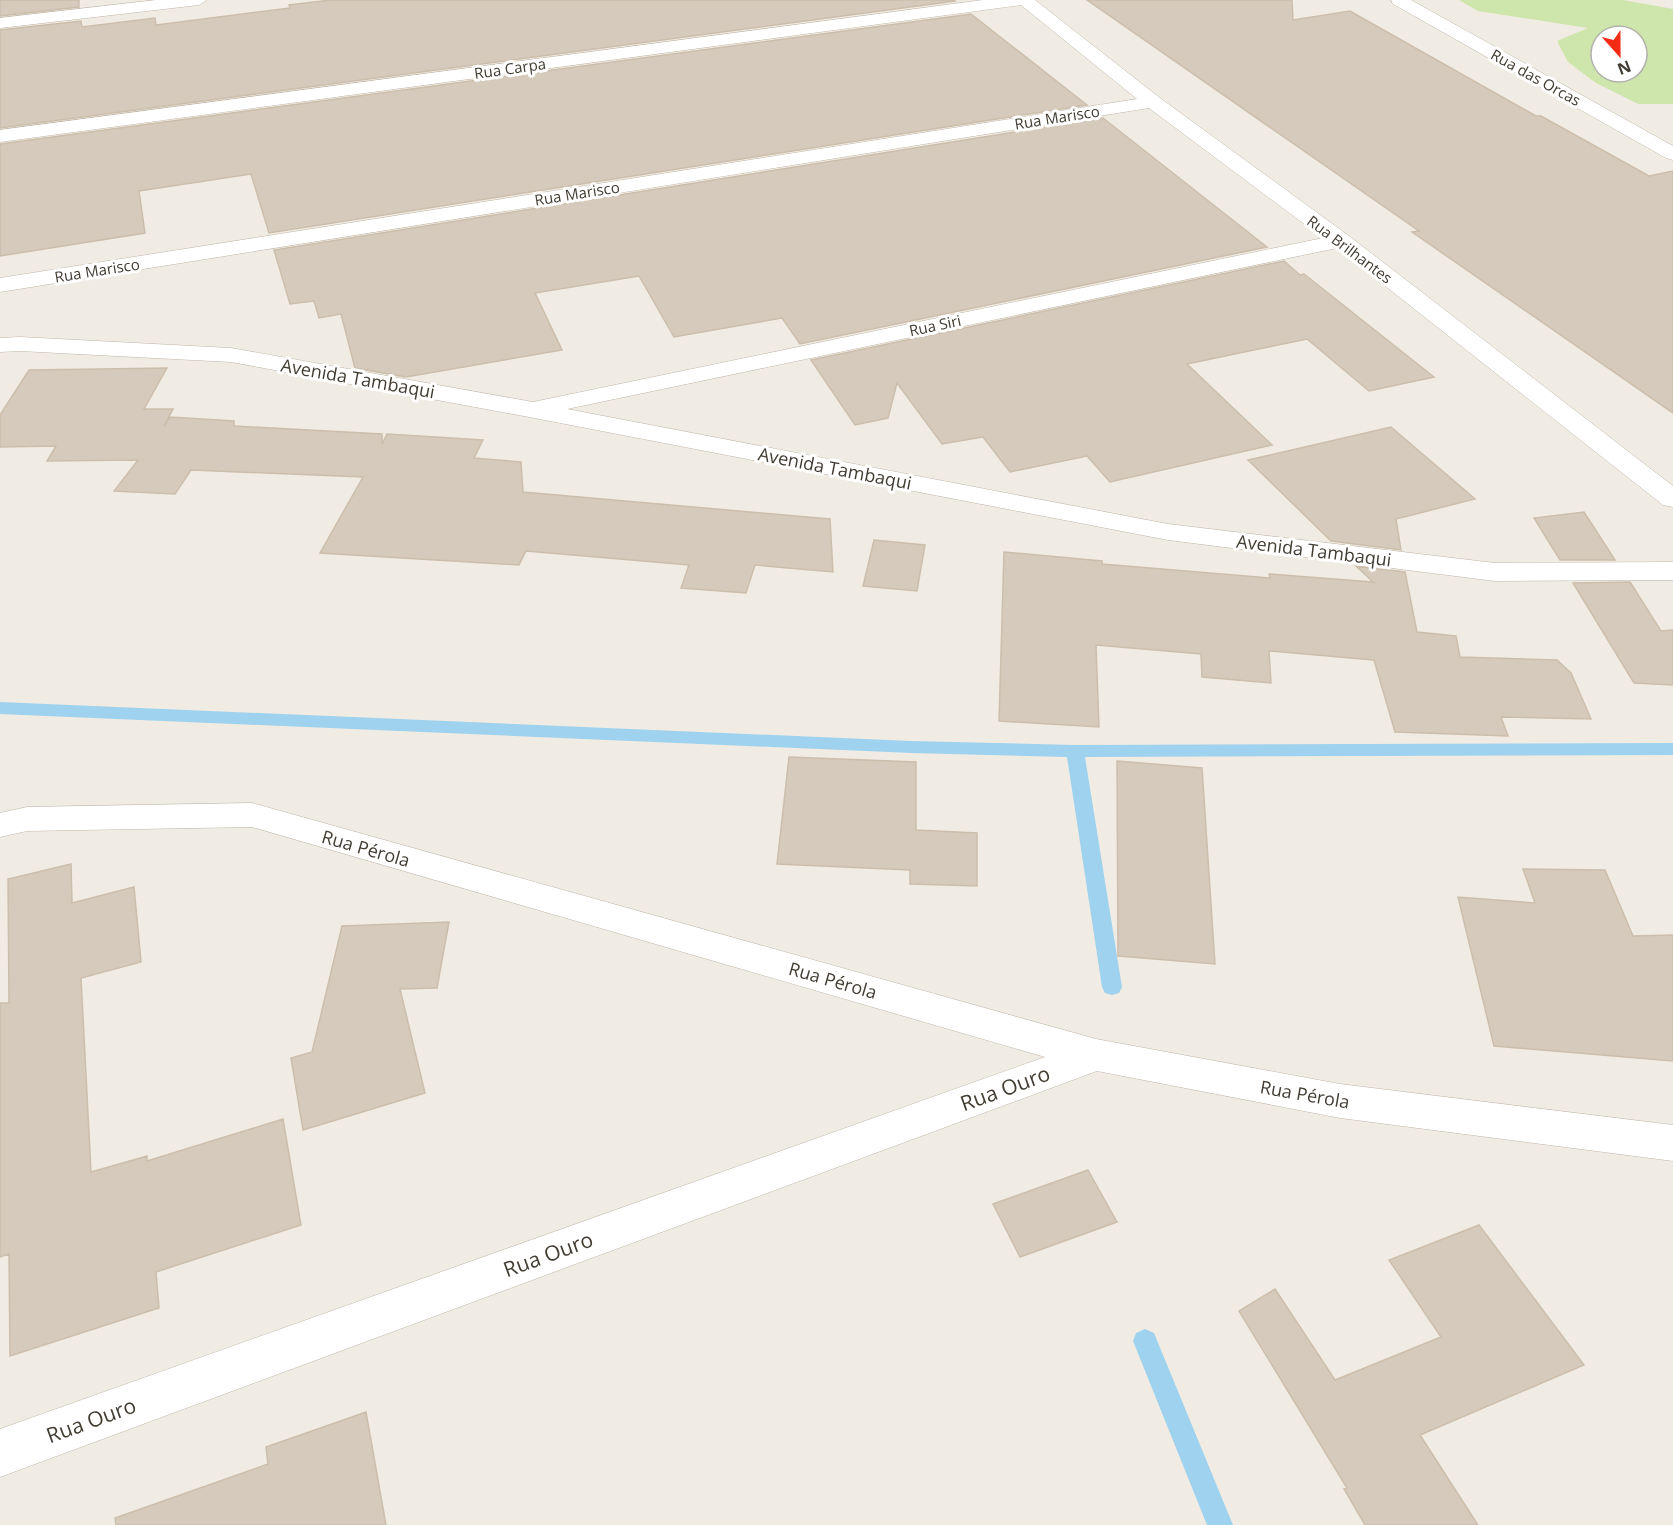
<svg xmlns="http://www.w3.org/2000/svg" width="1673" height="1525" font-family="'Open Sans',sans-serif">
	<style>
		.green { fill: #cee5ac; fill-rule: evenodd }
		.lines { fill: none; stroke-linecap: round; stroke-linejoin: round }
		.stream { fill: #9fd2ee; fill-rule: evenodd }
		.building { fill: #d5cabc; stroke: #cdbeac; stroke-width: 1.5 }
		.minor-casing { stroke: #bfb6a9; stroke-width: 1 }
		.minor { fill: #fff; fill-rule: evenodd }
		.labels { text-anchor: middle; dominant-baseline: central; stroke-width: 6; stroke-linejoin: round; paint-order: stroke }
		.far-street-label { font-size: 15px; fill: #423c33; stroke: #fff }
		.street-label { font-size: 18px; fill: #423c33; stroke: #fff }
		.near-street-label { font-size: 21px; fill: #423c33; stroke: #fff }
	</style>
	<rect width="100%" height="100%" fill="#f1ece3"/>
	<path class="green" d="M 1459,0 L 1623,0 L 1673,9 L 1673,104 L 1638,104 L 1596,83 L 1568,62 L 1557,41 L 1588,28 L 1478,11 ZM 1601,36 L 1637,36 L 1637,72 L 1601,72 Z"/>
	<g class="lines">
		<path class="stream" d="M 0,702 L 911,741 L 1075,745 L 1673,743 L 1673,755 L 1085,757 L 1122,987 L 1119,993 L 1112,995 L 1105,993 L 1102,987 L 1067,757 L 911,753 L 0,714 Z
			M 1145,1329 L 1154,1333 L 1233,1525 L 1207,1525 L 1133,1341 L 1136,1333 Z"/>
	</g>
	<path class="building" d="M 0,0 L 79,0 L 79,7 L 0,16 Z
		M 331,0 L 953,0 L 955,1 L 0,128 L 0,30 L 81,21 L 82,27 L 155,18 L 156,25 L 290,8 L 289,5 Z
		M 1087,0 L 1292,0 L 1293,20 L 1350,11 L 1536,116 L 1541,116 L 1649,176 L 1673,171 L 1673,413 L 1412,232 L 1419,231 Z
		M 971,14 L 1087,105 L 269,233 L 251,174 L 139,191 L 145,233 L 0,256 L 0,144 Z
		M 1103,118 L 1267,247 L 800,344 L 782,318 L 674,337 L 639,276 L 535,293 L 562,350 L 406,377 L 355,368 L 341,314 L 319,318 L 314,301 L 290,304 L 274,250 Z
		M 1284,261 L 1300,275 L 1304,274 L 1434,377 L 1369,391 L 1307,339 L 1187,364 L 1272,445 L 1110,482 L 1087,456 L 1010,472 L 983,437 L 942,444 L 897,383 L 888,418 L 855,425 L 811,360 Z
		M 167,368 L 144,409 L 173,409 L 164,426 L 170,417 L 234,421 L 234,426 L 382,434 L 382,444 L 387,434 L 483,440 L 474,458 L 521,462 L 523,492 L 830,519 L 833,572 L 755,565 L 746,593 L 681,588 L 689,565 L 526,551 L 519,565 L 320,553 L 363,477 L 191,470 L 175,494 L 114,491 L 138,460 L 47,461 L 56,446 L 0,447 L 0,415 L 29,370 Z
		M 1391,427 L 1475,499 L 1396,519 L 1401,550 L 1331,541 L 1248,460 Z
		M 1584,512 L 1615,560 L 1560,560 L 1534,518 Z
		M 874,540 L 925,545 L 917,591 L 863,586 Z
		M 1004,552 L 1102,561 L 1102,564 L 1270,578 L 1269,574 L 1373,582 L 1356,566 L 1405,572 L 1417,632 L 1456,636 L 1460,657 L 1557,660 L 1571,673 L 1591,719 L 1501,717 L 1508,736 L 1395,732 L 1374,660 L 1269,651 L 1271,683 L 1202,677 L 1201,654 L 1096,645 L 1099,727 L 999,721 Z
		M 1630,582 L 1661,631 L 1673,630 L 1673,685 L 1634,683 L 1573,583 Z
		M 789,757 L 916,762 L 916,830 L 977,833 L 977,886 L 910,884 L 910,870 L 777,864 Z
		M 1117,761 L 1202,768 L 1215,964 L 1118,956 Z
		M 71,864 L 72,903 L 134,887 L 141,962 L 81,978 L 91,1172 L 147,1156 L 147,1161 L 283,1119 L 301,1225 L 156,1272 L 159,1308 L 10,1356 L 9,1254 L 0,1257 L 0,1003 L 9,1003 L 8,879 Z
		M 1523,869 L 1605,870 L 1633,936 L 1673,935 L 1673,1061 L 1494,1046 L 1458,897 L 1535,903 Z
		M 449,922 L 437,988 L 400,989 L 425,1093 L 303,1130 L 291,1058 L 312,1052 L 342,926 Z
		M 1088,1170 L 1117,1222 L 1020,1257 L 993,1204 Z
		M 1479,1225 L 1584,1365 L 1420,1435 L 1478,1525 L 1365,1525 L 1344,1489 L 1347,1488 L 1239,1311 L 1275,1289 L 1335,1380 L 1441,1337 L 1389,1260 Z
		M 366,1412 L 386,1525 L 116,1525 L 115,1518 L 268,1464 L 266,1447 Z"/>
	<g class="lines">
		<g class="minor-casing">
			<path id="minor" d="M 156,0 L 207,0 L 199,5 L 0,28 L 0,18 Z
				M 983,0 L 1035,0 L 1160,98 L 1349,236 L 1673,486 L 1673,507 L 1663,505 L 1337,248 L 567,409 L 1168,524 L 1495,563 L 1673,562 L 1673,580 L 1495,581 L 1168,540 L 529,417 L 231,362 L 20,351 L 0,352 L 0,338 L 20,337 L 231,348 L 533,402 L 1323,238 L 1149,108 L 0,292 L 0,278 L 1137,99 L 1021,5 L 0,142 L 0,130 Z
				M 1391,0 L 1411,0 L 1673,146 L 1673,160 L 1666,158 L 1393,4 Z
				M 252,803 L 1096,1039 L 1340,1084 L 1673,1125 L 1673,1161 L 1340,1118 L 1097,1071 L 0,1477 L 0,1429 L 1045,1057 L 252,827 L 27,831 L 0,837 L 0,813 L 27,807 Z"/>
		</g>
		<use href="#minor" class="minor"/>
	</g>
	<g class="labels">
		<g class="far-street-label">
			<text transform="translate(510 68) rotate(-8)">Rua Carpa</text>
			<text transform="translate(1536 77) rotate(29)">Rua das Orcas</text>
			<text transform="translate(1057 117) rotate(-9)">Rua Marisco</text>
			<text transform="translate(577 193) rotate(-9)">Rua Marisco</text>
			<text transform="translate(1350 249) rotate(37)">Rua Brilhantes</text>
			<text transform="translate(97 270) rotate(-9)">Rua Marisco</text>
			<text transform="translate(935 325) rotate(-12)">Rua Siri</text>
		</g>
		<g class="street-label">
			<text transform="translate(358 378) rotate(10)">Avenida Tambaqui</text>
			<text transform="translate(835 468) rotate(11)">Avenida Tambaqui</text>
			<text transform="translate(1314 550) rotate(7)">Avenida Tambaqui</text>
			<text transform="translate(366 848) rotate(16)">Rua Pérola</text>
			<text transform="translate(833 980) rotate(16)">Rua Pérola</text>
			<text transform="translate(1305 1094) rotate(10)">Rua Pérola</text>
		</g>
		<g class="near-street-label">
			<text transform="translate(1005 1088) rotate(-20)">Rua Ouro</text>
			<text transform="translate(548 1254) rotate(-20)">Rua Ouro</text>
			<text transform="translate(91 1420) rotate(-20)">Rua Ouro</text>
		</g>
	</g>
	<g transform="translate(1619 54) rotate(159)"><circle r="28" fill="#ffffff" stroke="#b3b1ad" stroke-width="1.5"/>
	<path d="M0-4.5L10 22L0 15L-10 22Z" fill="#f52b15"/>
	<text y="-9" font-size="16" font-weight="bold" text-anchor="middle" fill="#423c33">N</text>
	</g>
</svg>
